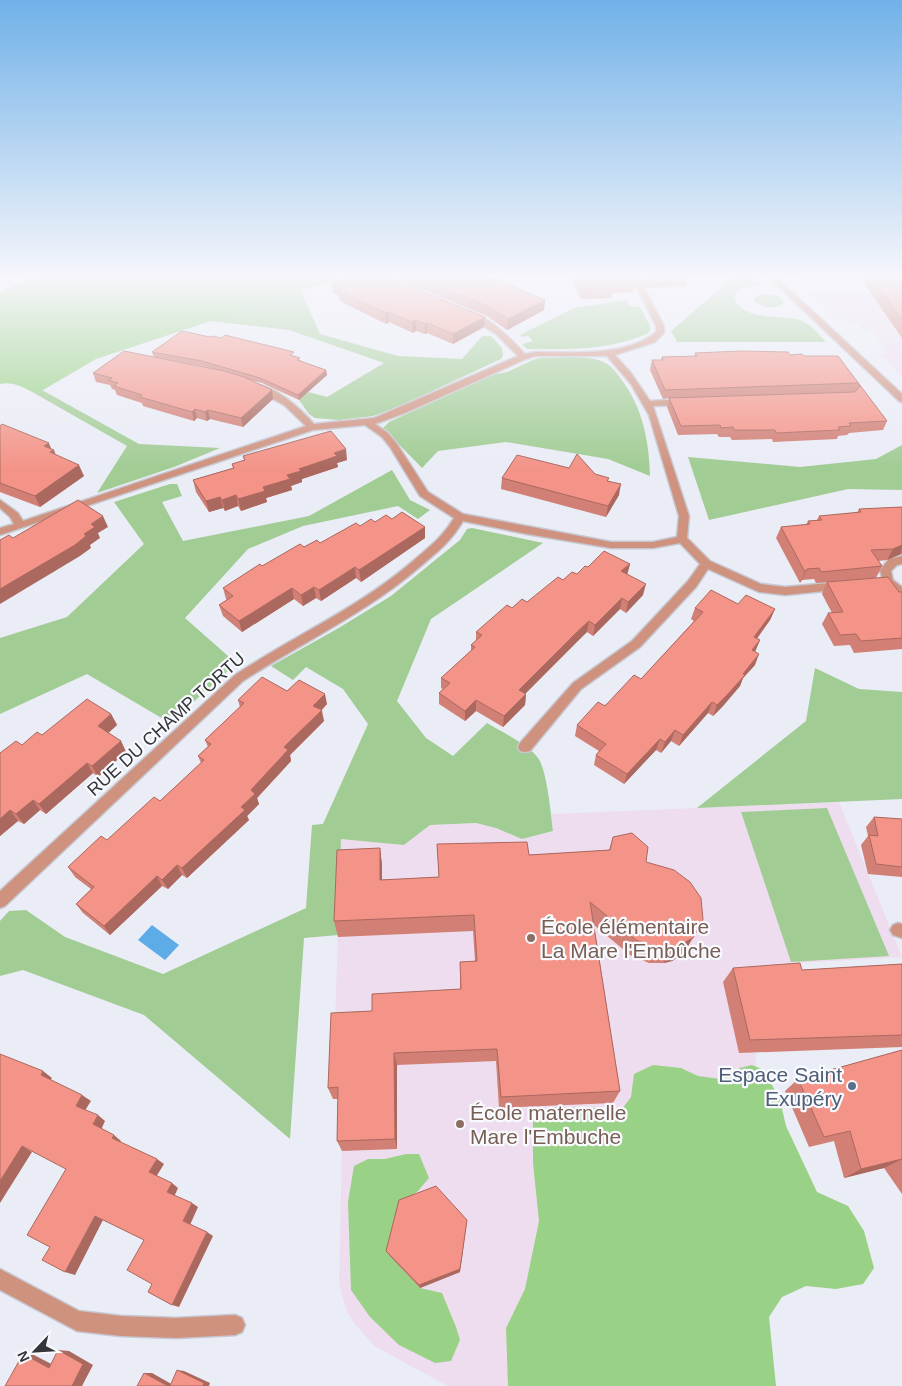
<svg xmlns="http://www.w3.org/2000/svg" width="902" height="1386" font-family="Arial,sans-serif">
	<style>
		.education { fill: #ede }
		.green { fill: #a1cc94 }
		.forest { fill: #99d186 }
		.water { fill: #5dace8 }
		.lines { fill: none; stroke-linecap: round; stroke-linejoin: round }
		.minor-casing { stroke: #c6c7d0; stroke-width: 3 }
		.minor { fill: #cf927f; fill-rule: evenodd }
		.wall { fill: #d27f75; fill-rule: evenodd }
		.shaded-wall { fill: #ab685f }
		.building { fill: #f49488; stroke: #ab685f }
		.education-dot { fill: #8d6e63; stroke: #f9fafe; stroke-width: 2 }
		.service-dot { fill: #5c6f8a; stroke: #f9fafe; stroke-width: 2 }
		.labels { text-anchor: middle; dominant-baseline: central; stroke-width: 4.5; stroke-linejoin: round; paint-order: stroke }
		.street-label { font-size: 18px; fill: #343539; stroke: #f9fafe }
		.near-education-label { font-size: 21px; fill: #785e54; stroke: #f9fafe; text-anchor: start }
		.near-service-label { font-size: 21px; fill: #4e5e75; stroke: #f9fafe; text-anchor: end }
	</style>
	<rect width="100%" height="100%" fill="#eaecf6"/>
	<path class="education" d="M 806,291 L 902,292 L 902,376 L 878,354 L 887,354 L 872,330 L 862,330 L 859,324 L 849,324 L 847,320 L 838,319 Z
		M 839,802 L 902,957 L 781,964 L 788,978 L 739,1052 L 756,1052 L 756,1272 L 769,1386 L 448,1386 L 374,1346 L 354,1323 L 345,1307 L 339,1283 L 343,1099 L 335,1027 L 341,838 L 404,845 L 430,825 L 476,823 L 496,828 L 522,839 L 553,831 L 551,814 Z"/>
	<path class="green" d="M 737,274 L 750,274 L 760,285 L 745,287 L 737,291 L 734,298 C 745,323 781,313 802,321 C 811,324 819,335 826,342 L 677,342 L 671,331 Z
		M 301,291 L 320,334 L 398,356 L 462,359 L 482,336 L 491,336 L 502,348 L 503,356 L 501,359 L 398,407 L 373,416 L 339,420 L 315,418 L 309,414 L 299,400 L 308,392 L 327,397 L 384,363 L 289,330 L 210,321 Z
		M 764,294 L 778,296 L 784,303 C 776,310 762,308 754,301 L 754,297 Z
		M 626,300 L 630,306 L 640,307 L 650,326 L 651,329 L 647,334 C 604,351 572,349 527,349 L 522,344 L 533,341 L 528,336 L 522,337 L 520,335 L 574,308 Z
		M 540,358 C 558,358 581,355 598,360 C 609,363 615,370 621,379 C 643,408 649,441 650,476 L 608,459 L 506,442 L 438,451 L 422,468 L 383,428 L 389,422 L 492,375 L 507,372 L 533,360 Z
		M 42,390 L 139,444 L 220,448 L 174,467 L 97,493 L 127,446 L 34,393 Z
		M 902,445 L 902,490 L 848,489 L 709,520 L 688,457 L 800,467 L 876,459 Z
		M 392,470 L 410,500 L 430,510 L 418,519 L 398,506 L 303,526 L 248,549 L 185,618 L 228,656 L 229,670 L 170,723 L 87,674 L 0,714 L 0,638 L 67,617 L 144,544 L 114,502 L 170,484 L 177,484 L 182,496 L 162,502 L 183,541 L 309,516 Z
		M 472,528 L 543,543 L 431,619 L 397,701 L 426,738 L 453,756 L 487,723 C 502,732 529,745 538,758 C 547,770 551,815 553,831 L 522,839 L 496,828 L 476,823 L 430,825 L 404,845 L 341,839 L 338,935 L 304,938 L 290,1139 L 144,1015 L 23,970 L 0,976 L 0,921 L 9,911 L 26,910 L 65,937 L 163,974 L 306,908 L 312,825 L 323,824 L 368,724 L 343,689 L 306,667 L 293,680 L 271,666 L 337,629 L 391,596 L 460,540 L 467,529 Z
		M 815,668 L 859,689 L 902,692 L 902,799 L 697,808 L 806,721 Z
		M 827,808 L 889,956 L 791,962 L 741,812 Z"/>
	<path class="forest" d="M 41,274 L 356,274 L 343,277 L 96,359 L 43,390 L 34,393 C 24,387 11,381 0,384 L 0,292 Z
		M 653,1065 L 681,1068 L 698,1076 L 720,1079 L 740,1068 L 752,1065 L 764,1070 L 780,1100 L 786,1126 L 817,1192 L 848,1206 L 864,1231 L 874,1268 L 863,1284 L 836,1289 L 806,1286 L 782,1297 L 769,1317 L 776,1386 L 508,1386 L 506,1328 L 525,1289 L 539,1221 L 533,1163 L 533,1120 L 555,1107 L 622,1109 L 631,1097 L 634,1074 Z
		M 406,1154 L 419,1154 L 429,1178 L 418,1191 L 400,1204 L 420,1288 L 442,1293 L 456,1327 L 460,1340 L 451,1361 L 435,1363 L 399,1345 L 370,1317 L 351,1290 L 348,1202 L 354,1166 L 368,1159 L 385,1159 Z"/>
	<path class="water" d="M 152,925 L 179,945 L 165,960 L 138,940 Z"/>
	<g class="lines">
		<g class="minor-casing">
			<path id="minor" d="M 630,274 L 637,274 L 664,326 L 664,333 L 655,342 L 615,355 L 631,373 L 650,401 L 683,399 L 687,402 L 683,405 L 653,406 L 689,516 L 687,538 L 710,561 L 761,584 L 785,587 L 841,582 L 847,586 L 845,589 L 785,595 L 759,592 L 708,569 L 696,587 L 640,647 L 581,689 L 530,751 L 525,752 L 520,751 L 518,747 L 520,743 L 573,683 L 632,641 L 688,581 L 700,564 L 680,543 L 653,548 L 611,548 L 527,534 L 463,521 C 451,541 440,550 422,565 C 368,612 303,642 243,681 L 5,906 L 0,908 L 0,891 L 235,675 C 294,636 358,608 412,562 C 430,546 442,538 454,518 L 420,496 L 390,447 L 382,437 L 365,425 L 313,430 L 0,535 L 0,528 L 14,524 L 10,517 L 0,508 L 0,500 L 18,513 L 23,521 L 306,426 L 284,405 L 254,389 L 254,385 C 273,383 302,410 314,424 L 374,418 L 518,356 L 496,334 L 466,316 L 466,312 C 485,311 513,341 525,354 L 536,352 C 572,352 627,357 656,332 L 656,326 ZM 536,356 L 607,356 L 631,384 L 649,415 L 679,516 L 677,537 L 653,542 L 611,542 L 463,514 L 428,492 L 397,444 L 388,433 L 375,424 L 405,413 L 526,359 Z
				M 765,274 L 773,274 L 902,394 L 902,402 L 899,401 Z
				M 902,556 L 902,564 L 897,565 L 891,571 L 893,580 L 902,587 L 902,597 L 884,585 L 880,570 L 889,559 Z
				M 898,923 L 902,924 L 902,938 L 893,935 L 890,930 L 893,925 Z
				M 0,1269 L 79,1311 L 121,1316 L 176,1318 L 235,1315 L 242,1318 L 245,1325 L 242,1332 L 235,1335 L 176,1338 L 121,1336 L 77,1331 L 0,1290 Z"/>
		</g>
		<use href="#minor" class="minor"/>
	</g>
	<path class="wall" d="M 395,274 L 483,274 L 544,310 L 507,330 L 487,316 L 395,278 Z
		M 570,274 L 635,274 L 637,278 L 635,289 L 633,289 L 633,292 L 612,293 L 612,298 L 581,299 Z
		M 639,274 L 687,274 L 688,276 L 686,286 L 646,288 Z
		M 806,274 L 902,274 L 902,338 L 861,279 L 808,279 Z
		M 332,283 L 485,317 L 484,327 L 453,344 L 427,333 L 425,334 L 416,331 L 413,333 L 389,322 L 386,324 L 340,301 L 339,296 L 333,293 Z
		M 152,352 L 295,356 L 301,361 L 326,370 L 327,375 L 299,400 L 262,383 L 250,380 L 272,390 L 273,399 L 243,427 L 210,419 L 207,421 L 197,418 L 194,421 L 143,406 L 142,403 L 117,395 L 115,390 L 112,389 L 110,385 L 96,382 L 93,373 L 154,357 ZM 160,358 L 203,366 L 211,368 Z
		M 695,353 L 790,355 L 804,356 L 838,356 L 887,421 L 883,430 L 849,433 L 847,435 L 838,436 L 837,439 L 773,442 L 772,439 L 732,440 L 730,437 L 719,437 L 717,434 L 678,435 L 667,407 L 669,398 L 663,399 L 650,370 L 652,360 L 661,360 L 662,357 L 695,356 Z
		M 0,426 L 51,449 L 55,454 L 84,476 L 40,507 L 0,492 Z
		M 243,456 L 347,460 L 337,463 L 338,467 L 302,479 L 302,482 L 291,486 L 292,490 L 266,498 L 267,502 L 241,511 L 238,506 L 225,511 L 223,508 L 209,512 L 196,492 L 193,480 L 233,468 L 232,464 L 244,460 Z
		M 595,474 L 609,481 L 619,495 L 606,517 L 501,489 L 502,478 Z
		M 902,507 L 902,555 L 901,554 L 887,560 L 878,561 L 882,566 L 876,578 L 816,583 L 814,579 L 802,580 L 800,583 L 776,538 L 781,527 L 806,525 L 808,521 L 817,520 L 819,516 L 857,513 L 859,509 Z
		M 392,519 L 425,527 L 425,538 L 361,582 L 356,578 L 321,601 L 316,598 L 303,606 L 294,599 L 242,632 L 223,616 L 219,605 L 227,600 L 226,599 L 223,588 L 262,566 L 304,547 L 320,543 L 360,526 L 375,522 Z
		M 630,564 L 627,575 L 643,595 L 626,613 L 620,609 L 593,636 L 587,632 L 577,641 L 525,694 L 526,694 L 525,705 L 503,727 L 476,711 L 465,721 L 439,704 L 439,693 L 443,689 L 441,688 L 441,678 L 471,651 L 471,645 L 476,641 L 476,632 L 512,608 L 527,602 L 563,580 L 577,574 L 588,567 Z
		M 827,582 L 899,592 L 902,592 L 902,649 L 854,653 L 850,645 L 834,646 L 822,624 L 828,613 L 832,613 L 822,594 Z
		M 738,604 L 775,609 L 770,620 L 757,639 L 760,640 L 755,651 L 755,665 L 743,678 L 740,686 L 723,706 L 713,716 L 708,713 L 679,746 L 671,741 L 661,753 L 656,750 L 624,784 L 594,765 L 596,755 L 599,751 L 575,736 L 577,725 L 641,679 L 694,621 L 691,619 L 695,608 Z
		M 287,691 L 327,704 L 322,710 L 324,721 L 290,755 L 291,761 L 257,798 L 259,804 L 247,816 L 249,820 L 187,878 L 182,875 L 168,889 L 162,886 L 110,935 L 83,913 L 76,904 L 91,889 L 75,877 L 68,867 L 107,840 L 160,801 L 201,763 L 198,756 L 208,747 L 205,740 L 240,707 L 238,700 Z
		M 111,714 L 117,725 L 108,733 L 121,741 L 126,752 L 98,777 L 93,773 L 46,814 L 40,810 L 24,824 L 18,821 L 0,836 L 0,753 L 22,745 L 42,735 Z
		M 874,817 L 902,819 L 902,877 L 868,874 L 861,845 L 868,836 L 866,827 Z
		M 613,837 L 646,862 L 703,920 L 684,953 L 672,961 L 664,963 L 649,963 L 630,955 L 594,925 L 620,1091 L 613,1103 L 499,1108 L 496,1061 L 397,1065 L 397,1149 L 342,1151 L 337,1141 L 338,1099 L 333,1099 L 328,1088 L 372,1011 L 460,989 L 460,962 L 475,961 L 473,931 L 338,937 L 334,921 L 380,848 L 382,865 L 382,880 L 439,877 L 437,844 L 529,855 L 609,850 Z
		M 902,964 L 902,1047 L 739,1053 L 723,982 L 733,968 L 802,970 Z
		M 902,1050 L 902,1194 L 884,1168 L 844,1178 L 834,1141 L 809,1147 L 785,1091 L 798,1079 Z
		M 386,1251 L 460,1272 L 420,1288 L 388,1254 Z"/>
	<path class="shaded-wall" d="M 545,300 L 544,310 L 507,330 L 508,319 Z
		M 388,312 L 389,322 L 386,324 L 386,313 Z
		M 485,317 L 484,327 L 453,344 L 453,334 Z
		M 416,320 L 416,331 L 413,333 L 412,322 Z
		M 427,323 L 427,333 L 425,334 L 425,324 Z
		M 326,370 L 327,375 L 299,400 L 298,395 Z
		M 272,390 L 273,399 L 243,427 L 241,418 Z
		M 195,409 L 197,418 L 194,421 L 192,412 Z
		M 208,410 L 210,419 L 207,421 L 205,412 Z
		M 49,443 L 52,451 L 54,450 L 58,461 L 44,446 Z
		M 346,449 L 347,460 L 337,463 L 338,467 L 302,479 L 302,482 L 291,486 L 292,490 L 266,498 L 267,502 L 241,511 L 238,499 L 287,475 L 299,469 L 334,453 Z
		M 79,465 L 84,476 L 40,507 L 35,496 Z
		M 621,484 L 619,495 L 606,517 L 608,506 Z
		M 236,495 L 238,506 L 225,511 L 222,500 Z
		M 220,497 L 223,508 L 209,512 L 206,501 Z
		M 103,516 L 108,527 L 98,533 L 100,538 L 90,545 L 91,548 L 80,556 L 0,604 L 0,589 L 84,534 L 91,524 Z
		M 425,527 L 425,538 L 361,582 L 359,570 Z
		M 902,545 L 901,554 L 887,560 L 893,549 Z
		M 630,564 L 627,575 L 621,571 Z
		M 355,567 L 356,578 L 321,601 L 319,590 Z
		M 807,569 L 802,580 L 800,583 L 805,572 Z
		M 646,584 L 643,595 L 626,613 L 628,602 Z
		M 314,587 L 316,598 L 303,606 L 301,595 Z
		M 292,588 L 294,599 L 242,632 L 239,621 Z
		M 622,598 L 620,609 L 593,636 L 595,625 Z
		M 775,609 L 770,620 L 749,648 L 754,637 Z
		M 589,621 L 587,632 L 518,701 L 519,690 Z
		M 760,640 L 755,652 L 752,650 Z
		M 759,654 L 755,665 L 743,678 L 740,686 L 723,706 L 713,716 L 717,705 Z
		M 325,694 L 327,704 L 321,710 L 324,721 L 290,755 L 291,761 L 257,798 L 259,804 L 247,816 L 249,820 L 187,878 L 182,868 L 251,790 L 284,747 L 313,706 Z
		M 526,694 L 525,705 L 503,727 L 504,716 Z
		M 476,700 L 476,711 L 465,721 L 465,711 Z
		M 712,702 L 708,713 L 679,746 L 683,735 Z
		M 111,714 L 117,725 L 104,737 L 98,726 Z
		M 675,730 L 671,741 L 661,753 L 665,742 Z
		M 660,739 L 656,750 L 624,784 L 627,774 Z
		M 121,741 L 126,752 L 98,777 L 92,766 Z
		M 87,763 L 93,773 L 46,814 L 39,804 Z
		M 33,800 L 40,810 L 24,824 L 16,814 Z
		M 10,810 L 18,821 L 0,836 L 0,819 Z
		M 380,848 L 382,865 L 382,897 L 380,880 Z
		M 177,865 L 182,875 L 168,889 L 162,880 Z
		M 157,876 L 162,886 L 110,935 L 104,926 Z
		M 703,920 L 684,953 L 672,961 L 664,963 L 672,948 Z
		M 394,1053 L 397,1065 L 397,1149 L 395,1139 Z
		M 43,1071 L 52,1078 L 50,1081 L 41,1075 Z
		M 82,1095 L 91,1101 L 84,1112 L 76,1106 Z
		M 98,1115 L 105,1121 L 101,1130 L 93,1124 Z
		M 114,1135 L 121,1141 L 120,1144 L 112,1138 Z
		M 22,1146 L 32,1152 L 0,1203 L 0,1181 Z
		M 157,1159 L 164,1164 L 156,1177 L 149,1172 Z
		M 902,1159 L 884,1168 L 844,1178 L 861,1169 Z
		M 172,1183 L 178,1188 L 174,1197 L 167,1192 Z
		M 192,1203 L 198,1207 L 190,1225 L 183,1221 Z
		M 95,1216 L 103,1220 L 75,1275 L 65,1272 Z
		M 467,1220 L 460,1272 L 420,1288 L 419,1285 Z
		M 207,1232 L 213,1236 L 179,1307 L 172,1305 Z
		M 58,1350 L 69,1351 L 93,1365 L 82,1386 L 72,1386 Z
		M 23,1354 L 34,1355 L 59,1368 L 49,1368 Z
		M 177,1370 L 184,1371 L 210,1383 L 209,1386 L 203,1386 Z
		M 144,1373 L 152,1373 L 175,1386 L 168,1386 Z"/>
	<path class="building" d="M 353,274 L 381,274 L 485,317 L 453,334 L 427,323 L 425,324 L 416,320 L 412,322 L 388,312 L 386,313 L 339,291 L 344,289 L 332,283 Z
		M 410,274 L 483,274 L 545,300 L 508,319 L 487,306 Z
		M 576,274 L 635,274 L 637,278 L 633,279 L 634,281 L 611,283 L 613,288 L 583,289 Z
		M 646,274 L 687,274 L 688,276 L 648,278 Z
		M 869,274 L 902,274 L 902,320 Z
		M 182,331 L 210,337 L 213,336 L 222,338 L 225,335 L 294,352 L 290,355 L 300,358 L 297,360 L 326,370 L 298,395 L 260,378 L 202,361 L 152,352 Z
		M 124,351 L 224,371 L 244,377 L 272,390 L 241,418 L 208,410 L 205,412 L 195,409 L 192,412 L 140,397 L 142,395 L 114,386 L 118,383 L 108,380 L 112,378 L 93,373 Z
		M 741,351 L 788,352 L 790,355 L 802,354 L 804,356 L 838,356 L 887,421 L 849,423 L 851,426 L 838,427 L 840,430 L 776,433 L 775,430 L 734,430 L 733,427 L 721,428 L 720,425 L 681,426 L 669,398 L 855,392 L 860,386 L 858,383 L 665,390 L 652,360 L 663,360 L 662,357 L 697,356 L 695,353 Z
		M 2,424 L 49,443 L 44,446 L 54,450 L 50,452 L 79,465 L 35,496 L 0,483 L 0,426 Z
		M 331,431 L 346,449 L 334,453 L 337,456 L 299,469 L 301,471 L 287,475 L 290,479 L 263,487 L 265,491 L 238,499 L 236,495 L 222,500 L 220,497 L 206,501 L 193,480 L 234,468 L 232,464 L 245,460 L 243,456 Z
		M 577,454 L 595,474 L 609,478 L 607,481 L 621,484 L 608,506 L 502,478 L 517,455 L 569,468 Z
		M 78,500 L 103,516 L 91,524 L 95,527 L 84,534 L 86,536 L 75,545 L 0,589 L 0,540 L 9,535 L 13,538 Z
		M 902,507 L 902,545 L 893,549 L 871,550 L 882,566 L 821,572 L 819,568 L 807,569 L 805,572 L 781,527 L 810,524 L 808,521 L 822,520 L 819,516 L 861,512 L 859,509 Z
		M 402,512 L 425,527 L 359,570 L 355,567 L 319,590 L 314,587 L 301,595 L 292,588 L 239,621 L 219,605 L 233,596 L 223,588 L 260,564 L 262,566 L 300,544 L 304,547 L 317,540 L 320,543 L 356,523 L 360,526 L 371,519 L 375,522 L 386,515 L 392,519 Z
		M 604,551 L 630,564 L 621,571 L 646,584 L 628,602 L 622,598 L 595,625 L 589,621 L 579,630 L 519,690 L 526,694 L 504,716 L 476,700 L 465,711 L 439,693 L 450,683 L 441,678 L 475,647 L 471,645 L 482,635 L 476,632 L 507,605 L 512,608 L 522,599 L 527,602 L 558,577 L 563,580 L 572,572 L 577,574 L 585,566 L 588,567 Z
		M 888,577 L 899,592 L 902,592 L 902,638 L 861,641 L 856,634 L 840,635 L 828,613 L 843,612 L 827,582 Z
		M 711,590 L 738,604 L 746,595 L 775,609 L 754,637 L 760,640 L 752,650 L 759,654 L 743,674 L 745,675 L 727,695 L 717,705 L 712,702 L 683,735 L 675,730 L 665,742 L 660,739 L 627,774 L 596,755 L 606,744 L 577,725 L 598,702 L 605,706 L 634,675 L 641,679 L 703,612 L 695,608 Z
		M 262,677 L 287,691 L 299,680 L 325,694 L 313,706 L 322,710 L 284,747 L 288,750 L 251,790 L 255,794 L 241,807 L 245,810 L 182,868 L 177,865 L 162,880 L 157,876 L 104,926 L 76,904 L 94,887 L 68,867 L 101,836 L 107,840 L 154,797 L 160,801 L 204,760 L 198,756 L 211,744 L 205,740 L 244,703 L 238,700 Z
		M 87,699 L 111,714 L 98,726 L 121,741 L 92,766 L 87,763 L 39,804 L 33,800 L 16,814 L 10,810 L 0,819 L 0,753 L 16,741 L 22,745 L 37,732 L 42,735 Z
		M 874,817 L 902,819 L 902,867 L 876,864 L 869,835 L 878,836 Z
		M 632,833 L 648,847 L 646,862 L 674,870 L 690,882 L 701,898 L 703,920 L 693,938 L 680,945 L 672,948 L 656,948 L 636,940 L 590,902 L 620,1091 L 501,1097 L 497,1049 L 394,1053 L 395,1139 L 337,1141 L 338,1087 L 328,1088 L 331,1013 L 372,1011 L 372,994 L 461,989 L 460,962 L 477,961 L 474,915 L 334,921 L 337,850 L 380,848 L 380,880 L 439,877 L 437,844 L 527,842 L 529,855 L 610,850 L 613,837 Z
		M 800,963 L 802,970 L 902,964 L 902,1035 L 750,1040 L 733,968 Z
		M 902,1050 L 902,1159 L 861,1169 L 850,1131 L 824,1137 L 798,1079 Z
		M 0,1054 L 43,1071 L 41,1075 L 82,1095 L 76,1106 L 98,1115 L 93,1124 L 114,1135 L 112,1138 L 157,1159 L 149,1172 L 172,1183 L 167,1192 L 192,1203 L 183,1221 L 207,1232 L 172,1305 L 148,1292 L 152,1284 L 127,1270 L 144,1240 L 95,1216 L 65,1272 L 42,1260 L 50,1247 L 27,1235 L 66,1169 L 22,1146 L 0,1181 Z
		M 436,1186 L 467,1220 L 460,1269 L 419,1285 L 386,1251 L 399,1200 Z
		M 58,1350 L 83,1364 L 72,1386 L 5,1386 L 23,1354 L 49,1368 Z
		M 177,1370 L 204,1383 L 203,1386 L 170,1386 Z
		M 144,1373 L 168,1386 L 137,1386 Z"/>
	<linearGradient id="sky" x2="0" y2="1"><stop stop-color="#70b1e8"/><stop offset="0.59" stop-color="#f6f6fb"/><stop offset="1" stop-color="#f6f6fb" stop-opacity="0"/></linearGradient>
	<rect width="902" height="468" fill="url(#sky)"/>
	<g class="education-dot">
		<circle cx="531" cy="938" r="5"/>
		<circle cx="460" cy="1124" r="5"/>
	</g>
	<circle class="service-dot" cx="852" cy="1086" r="5"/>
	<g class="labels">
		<g class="street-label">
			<text transform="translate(166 724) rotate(-42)">RUE DU CHAMP TORTU</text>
		</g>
		<g class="near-education-label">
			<text x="541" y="926">École élémentaire<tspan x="541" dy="24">La Mare l'Embûche</tspan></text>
			<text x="470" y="1112">École maternelle<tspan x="470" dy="24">Mare l'Embuche</tspan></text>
		</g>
		<g class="near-service-label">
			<text x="842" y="1074">Espace Saint<tspan x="842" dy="24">Exupéry</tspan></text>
		</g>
	</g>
	<g transform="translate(35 1351) rotate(245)" stroke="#f9fafe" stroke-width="4" paint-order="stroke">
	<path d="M0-4L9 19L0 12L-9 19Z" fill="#343539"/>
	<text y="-8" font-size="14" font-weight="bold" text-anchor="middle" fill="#343539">N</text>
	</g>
</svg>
